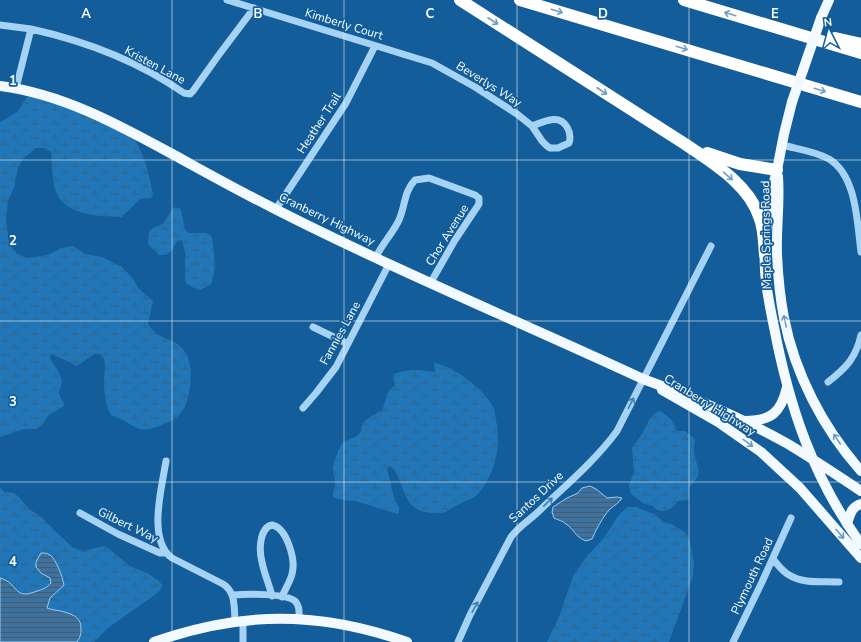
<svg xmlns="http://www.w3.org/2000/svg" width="861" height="642" font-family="'Nunito Sans',sans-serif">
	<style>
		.wetland { fill: url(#wetland-marsh) }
		.water { fill: url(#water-rules); stroke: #97cff7 }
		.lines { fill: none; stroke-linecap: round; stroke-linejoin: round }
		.minor { stroke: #a6d2f4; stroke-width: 7 }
		.major { stroke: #f2f9ff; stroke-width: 10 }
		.highway { stroke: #fff; stroke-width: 12 }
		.major-bridge { stroke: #f2f9ff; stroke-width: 10 }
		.oneway { stroke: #719ec2 }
		.oneway2 { stroke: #6c9bc2 }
		.oneway3 { stroke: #3e80b5 }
		.grid { fill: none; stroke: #fff; stroke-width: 1; stroke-opacity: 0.55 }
		.labels { text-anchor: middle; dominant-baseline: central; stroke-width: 3.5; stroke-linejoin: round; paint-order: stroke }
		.street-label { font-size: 12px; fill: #fff; stroke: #125d9a }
		.grid-label { font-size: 13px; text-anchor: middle; font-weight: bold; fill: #fff; stroke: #125d9a; stroke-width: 3.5; stroke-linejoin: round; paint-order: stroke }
	</style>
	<defs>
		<pattern id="wetland-marsh" width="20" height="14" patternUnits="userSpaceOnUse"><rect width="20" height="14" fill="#2176b8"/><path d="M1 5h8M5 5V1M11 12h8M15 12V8" fill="none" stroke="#366182"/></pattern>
		<pattern id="water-rules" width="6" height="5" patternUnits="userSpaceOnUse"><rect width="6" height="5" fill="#3d729e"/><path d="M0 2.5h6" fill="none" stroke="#465b6d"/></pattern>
	</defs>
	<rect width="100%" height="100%" fill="#125d9a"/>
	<path class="wetland" d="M 37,94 L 131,134 C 144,152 149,173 153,195 L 151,198 L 140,199 L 122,217 C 97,216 61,216 54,186 C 52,175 52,163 51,152 L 45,148 L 36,148 L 23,159 L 18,168 L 14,188 L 8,200 L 6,220 L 9,243 L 17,254 L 28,258 L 48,255 L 61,248 L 74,246 L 85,254 L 102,257 L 122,267 L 133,279 L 139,289 L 153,301 L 148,324 C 158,341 176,337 186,353 C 194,366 191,399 182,412 C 176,419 168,423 159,426 C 143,432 138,430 125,421 C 120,417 113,419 110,413 C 105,404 104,390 104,380 C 104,373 106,366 104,359 C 102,354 99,353 94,354 L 77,366 L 52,354 L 50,355 L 50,358 C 54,365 61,374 62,382 C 62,386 58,390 59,394 C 61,399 64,400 64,406 L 49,415 L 42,425 L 36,429 L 24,429 L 0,437 L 0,122 L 17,112 L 27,97 Z
		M 174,207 L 180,208 C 184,218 182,225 188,233 L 206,233 L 210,235 L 212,238 C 214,253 217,269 211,284 L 200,290 L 192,287 L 185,282 L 185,252 L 182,240 L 177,241 L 172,250 L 166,255 L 159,255 L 148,244 L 149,232 L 153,228 L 163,224 Z
		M 434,363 C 454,366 485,390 494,408 C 495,411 495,416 496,420 C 501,446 496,473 478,494 C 472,500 464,501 457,505 C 453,507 450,510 446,512 C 440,514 423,513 417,509 C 400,499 404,477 390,466 L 387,469 L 394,497 L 399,508 L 399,514 L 394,513 L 359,502 L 338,499 L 333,497 C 333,492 334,489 335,485 C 336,479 333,474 333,469 C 333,464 339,446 343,443 C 348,438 355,439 359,434 C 362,431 361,429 362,425 C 365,419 376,413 382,411 L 388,392 L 395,385 L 393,377 L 394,374 L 405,371 L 417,370 L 435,372 Z
		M 660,411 L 671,419 L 677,431 L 685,431 L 695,439 L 694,452 L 699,473 L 697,478 L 689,488 L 689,498 L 687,500 L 678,501 C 672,509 667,513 657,510 L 653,506 L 643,503 L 631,494 L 629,485 L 634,472 L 632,448 C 635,443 639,439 642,434 C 647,426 650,413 660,411 Z
		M 0,488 L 5,492 L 13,493 L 18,496 L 28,508 L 41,517 L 72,547 L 82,551 L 104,546 L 108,548 L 130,566 L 149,574 L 160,582 L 162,585 L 161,589 L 156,594 L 108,628 L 94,642 L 77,642 L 81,637 L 67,613 L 47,608 L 50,598 L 64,585 L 64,580 L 54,559 L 41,573 L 50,578 L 51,583 C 47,588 43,589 37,591 C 13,601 19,583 0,578 Z
		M 627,507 L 636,507 L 656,515 L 662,521 L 673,525 L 686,533 L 690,540 L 694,564 L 693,576 L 669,642 L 547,642 L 559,617 L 573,576 L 587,556 L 603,539 L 618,516 Z"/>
	<path class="water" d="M 590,486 L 596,489 L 607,498 L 617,497 L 622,498 C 619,503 615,505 610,509 C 602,518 597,528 592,539 L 586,541 C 574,536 575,530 566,524 C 563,521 558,520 554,518 L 552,512 L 553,507 L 567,498 L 578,493 L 582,488 Z
		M 41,553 C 44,553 47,553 50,555 C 56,559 63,578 64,585 L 50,598 L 47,608 C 58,612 80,611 81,627 C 81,634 81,636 77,642 L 0,642 L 0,578 C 19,583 13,601 37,591 C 43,589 47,588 51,583 L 50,578 L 41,573 L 36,567 L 36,562 Z"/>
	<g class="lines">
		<path class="minor" d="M 227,0 L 432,63 L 475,87 L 517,114 L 532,126 L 542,141 L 547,146 L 550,148 L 558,148 L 569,143 C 571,137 570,132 567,127 C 559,113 543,122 532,126
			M 0,25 L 31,29
			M 16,88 L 31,29 C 85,41 138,61 184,93 L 190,94 L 193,91 L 218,56 L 254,8
			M 782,145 C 797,149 815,151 829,159 C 857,176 857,223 861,252
			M 276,209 L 346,103 L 375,46
			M 376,257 C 382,244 393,233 399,220 C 405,207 404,191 415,180 L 429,178 L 475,195 L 479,198 L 479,204 L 455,240 L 431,282
			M 313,327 L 348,344
			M 828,382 C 846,368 856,358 861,335
			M 303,408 L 316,393 L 336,367 L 389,264
			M 166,461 C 162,487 147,540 172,558 L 223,584 C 236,592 234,608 235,621
			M 80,513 L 118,534 L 160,553 L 167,553
			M 773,559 C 778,565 782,571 789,575 C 803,584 823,581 839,582
			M 233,595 C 246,594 285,593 295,601 C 300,606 299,612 299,619
			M 272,596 C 269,584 264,573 262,562 C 259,551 259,528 272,525 C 287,528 296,560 292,574 C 290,582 285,589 282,597
			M 243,642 L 243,620
			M 458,642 L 470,615 L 511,537 C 519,526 530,520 539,511 C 565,486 595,461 617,431 L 711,246
			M 733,642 L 762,582 L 791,518"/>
		<path class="major" d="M 821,18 L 829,0
			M 0,86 C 63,94 119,125 174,155 C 207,173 241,192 275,209 C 395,270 520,322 643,379 C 692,397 742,418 788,444 C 813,459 837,475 861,491
			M 778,176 C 780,203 776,229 777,255 C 778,276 780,297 784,318 C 795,374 823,428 861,471
			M 766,233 L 771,193 L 777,170 L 784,134 L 792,102
			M 765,249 C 763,275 769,302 774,327 C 789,406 813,478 861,544
			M 662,390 L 718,422 L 761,452 L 800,488 L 861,558
			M 744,421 C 771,421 781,413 787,387
			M 847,524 C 850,515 851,507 861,504
			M 154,642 C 242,611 319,611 407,642"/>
		<path class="highway" d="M 460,0 L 685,144 C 713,163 750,185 760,219 C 764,230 764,243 765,255
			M 520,0 L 861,102
			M 684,0 L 861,53
			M 835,38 L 861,44
			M 707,153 L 740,164 L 777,170"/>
		<path class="major-bridge" d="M 792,102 L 821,18"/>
	</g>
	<defs><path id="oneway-shaft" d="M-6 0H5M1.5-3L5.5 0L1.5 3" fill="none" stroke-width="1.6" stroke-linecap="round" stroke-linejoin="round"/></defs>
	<g class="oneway">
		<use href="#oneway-shaft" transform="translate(557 11) rotate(17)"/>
		<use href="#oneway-shaft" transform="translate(730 14) rotate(-163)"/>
		<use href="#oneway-shaft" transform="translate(493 21) rotate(33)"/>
		<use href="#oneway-shaft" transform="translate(682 48) rotate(17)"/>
		<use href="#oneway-shaft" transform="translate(820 90) rotate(17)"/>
		<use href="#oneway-shaft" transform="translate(602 91) rotate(33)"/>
		<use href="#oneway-shaft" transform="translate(728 176) rotate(41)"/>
	</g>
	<g class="oneway2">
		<use href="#oneway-shaft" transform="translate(785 321) rotate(-102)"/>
		<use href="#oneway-shaft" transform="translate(837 439) rotate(-124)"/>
		<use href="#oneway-shaft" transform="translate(748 443) rotate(36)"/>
		<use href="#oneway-shaft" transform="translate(840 534) rotate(49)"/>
	</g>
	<g class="oneway3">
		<use href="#oneway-shaft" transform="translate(631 403) rotate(-63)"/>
		<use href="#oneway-shaft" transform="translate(548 502) rotate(-44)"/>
		<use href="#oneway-shaft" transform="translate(475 607) rotate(-61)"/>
	</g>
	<path class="grid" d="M 172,0 L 172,642M 344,0 L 344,642M 517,0 L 517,642M 689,0 L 689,642M 0,160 L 861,160M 0,321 L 861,321M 0,482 L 861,482"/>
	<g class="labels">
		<g class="street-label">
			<text transform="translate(344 24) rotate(17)">Kimberly Court</text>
			<text transform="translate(155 65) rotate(28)">Kristen Lane</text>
			<text transform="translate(489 84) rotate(32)">Beverlys Way</text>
			<text transform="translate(319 123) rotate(-57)">Heather Trail</text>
			<text transform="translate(327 219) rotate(26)">Cranberry Highway</text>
			<text transform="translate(447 235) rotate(-58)">Chor Avenue</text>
			<text transform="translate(766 235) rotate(-91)">Maple Springs Road</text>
			<text transform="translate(340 333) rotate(-61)">Fannies Lane</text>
			<text transform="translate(710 405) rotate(32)">Cranberry Highway</text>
			<text transform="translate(536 497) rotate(-43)">Santos Drive</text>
			<text transform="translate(128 525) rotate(26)">Gilbert Way</text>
			<text transform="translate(752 576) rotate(-65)">Plymouth Road</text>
		</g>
	</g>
	<g class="grid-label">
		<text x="86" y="18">A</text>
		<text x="258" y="18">B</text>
		<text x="430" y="18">C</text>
		<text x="603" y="18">D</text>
		<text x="775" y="18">E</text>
		<text x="13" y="85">1</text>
		<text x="13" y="245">2</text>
		<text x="13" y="406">3</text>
		<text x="13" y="566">4</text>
	</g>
	<g transform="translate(829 32) rotate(354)" stroke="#125d9a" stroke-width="3" paint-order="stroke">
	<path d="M0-3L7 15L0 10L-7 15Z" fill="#ffffff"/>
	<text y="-6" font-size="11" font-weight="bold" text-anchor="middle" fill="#ffffff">N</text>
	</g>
</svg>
